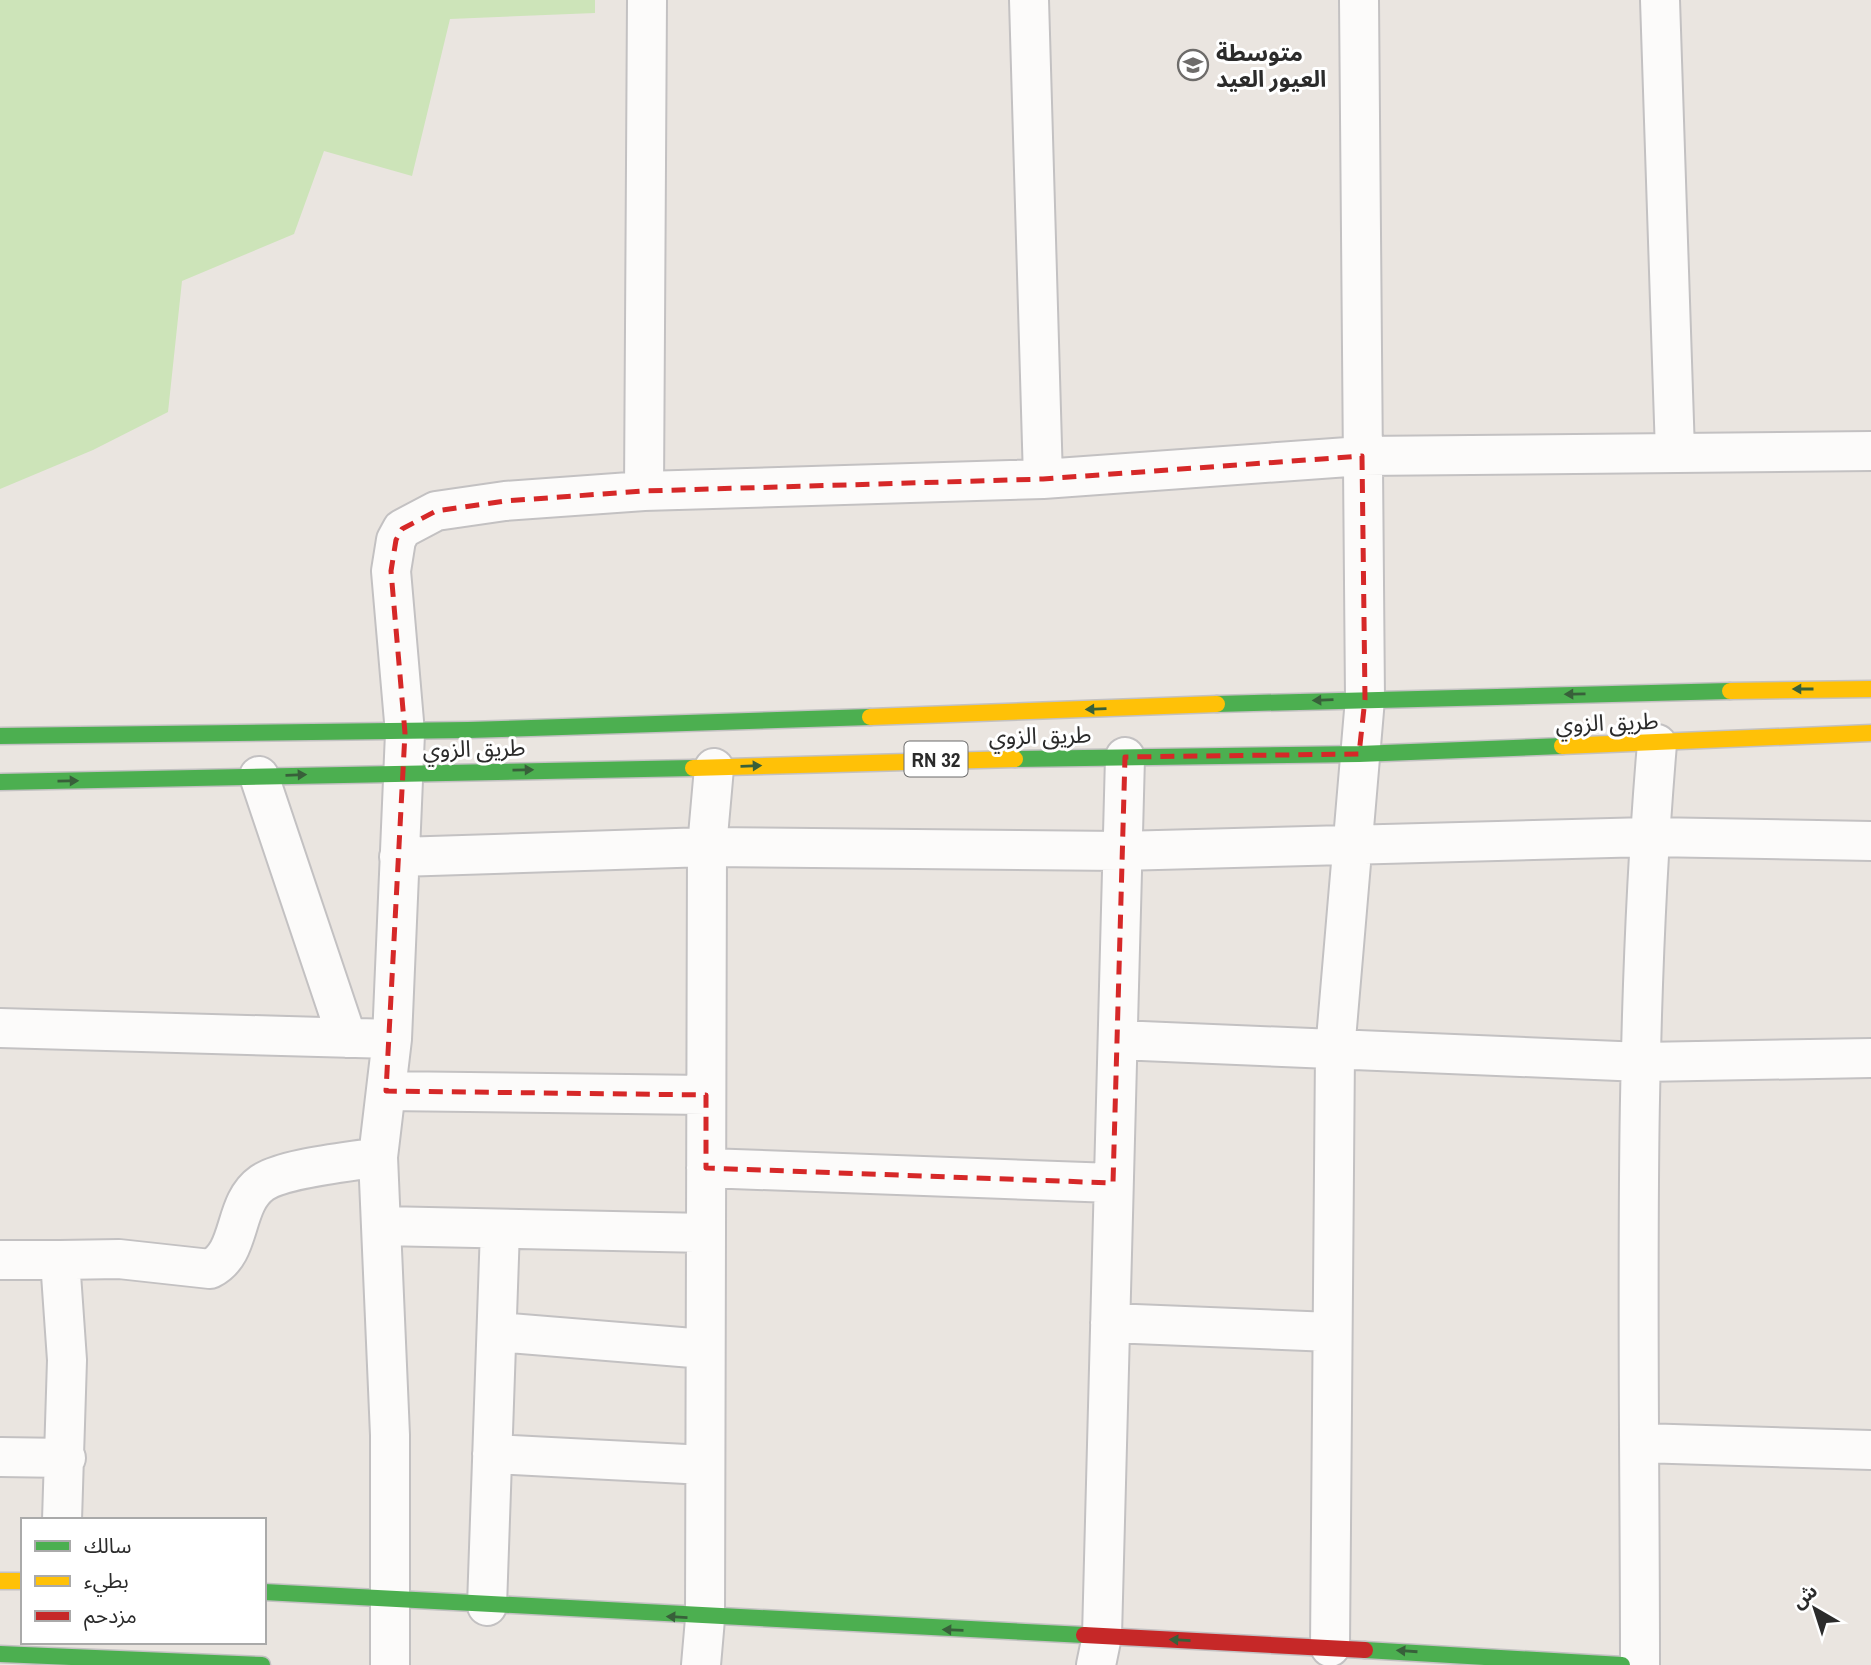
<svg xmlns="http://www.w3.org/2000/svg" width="1871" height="1665" font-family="'Archivo Narrow','Noto Sans Arabic',sans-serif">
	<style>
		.green { fill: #cde4b9 }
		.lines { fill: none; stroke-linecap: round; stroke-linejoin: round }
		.street-casing { stroke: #c3c1c2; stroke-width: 42 }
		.fast-casing { stroke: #c3c1c2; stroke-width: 19 }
		.slow-casing { stroke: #c3c1c2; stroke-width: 19 }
		.jam-casing { stroke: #c3c1c2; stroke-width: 19 }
		.street { stroke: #fcfbfa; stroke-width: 38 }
		.fast { stroke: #4caf50; stroke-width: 16 }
		.slow { stroke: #ffc107; stroke-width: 16 }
		.jam { stroke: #c62828; stroke-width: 16 }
		.oneway { fill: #38603a }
		.marked { fill: none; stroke: #d62828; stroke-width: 5; stroke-dasharray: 14 9; stroke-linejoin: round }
		.labels { text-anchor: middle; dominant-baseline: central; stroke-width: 6; stroke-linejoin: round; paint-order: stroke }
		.shield { fill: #fff; stroke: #6b6b6b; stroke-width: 2 }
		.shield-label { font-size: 21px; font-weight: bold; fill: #2b2b2b }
		.poi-label { font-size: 23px; font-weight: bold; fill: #2b2b2b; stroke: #fff; text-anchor: start }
		.street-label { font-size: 23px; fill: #2b2b2b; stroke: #fff }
	</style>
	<rect width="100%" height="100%" fill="#eae5e0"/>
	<path class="green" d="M 0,0 L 595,0 L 595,13 L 450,19 L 412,176 L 324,151 L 294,234 L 182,281 L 168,412 L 93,450 L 0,489 Z"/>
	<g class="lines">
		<g class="street-casing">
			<path id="street" d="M 1029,0 L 1043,479
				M 1660,0 L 1675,452
				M 644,491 L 647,0
				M 259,776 L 347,1038
				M 399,857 L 707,847 L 1120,851 L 1649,837 L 1871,841
				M 0,1028 L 392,1039
				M 1118,1040 L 1642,1062 L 1871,1058
				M 386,1091 L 706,1095
				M 706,1168 L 1113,1183
				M 382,1226 L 706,1233
				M 0,1260 L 60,1260
				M 1110,1323 L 1331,1332
				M 497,1332 L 705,1349
				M 1640,1443 L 1871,1450
				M 492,1454 L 705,1465
				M 0,1457 L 66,1458
				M 62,1520 L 67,1360 L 60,1260 L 119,1259 L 210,1269 C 243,1253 232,1204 262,1183 C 284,1168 350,1162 378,1157
				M 487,1606 L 500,1229
				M 1330,1647 L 1335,1051 L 1365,699 L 1359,0
				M 390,1665 L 390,1435 L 378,1157 L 392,1039 L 405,733 L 391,571 L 396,540 L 402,529 L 436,511 L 505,501 L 644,491 L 1043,479 L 1362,456 L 1871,451
				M 701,1665 L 705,1619 L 707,847 L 714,768
				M 1096,1665 L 1102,1636 L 1125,757
				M 1640,1665 C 1640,1360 1631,1047 1657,744"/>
		</g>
		<g class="fast-casing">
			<path id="fast" d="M 1217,704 L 1730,691
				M 0,736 L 468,730 L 870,717
				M 1015,759 L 1359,754 L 1562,746
				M 0,782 L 693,768
				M 264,1592 L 1084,1635
				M 1365,1650 L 1622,1665
				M 0,1654 L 262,1665"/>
		</g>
		<g class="slow-casing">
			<path id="slow" d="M 1730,691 L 1871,689
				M 870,717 L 1217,704
				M 1562,746 L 1871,733
				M 693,768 L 1015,759
				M 0,1581 L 23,1581"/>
		</g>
		<g class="jam-casing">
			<path id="jam" d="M 1084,1635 L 1365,1650"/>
		</g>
		<use href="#street" class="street"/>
		<use href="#fast" class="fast"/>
		<use href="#slow" class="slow"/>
		<use href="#jam" class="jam"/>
	</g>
	<defs><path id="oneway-solid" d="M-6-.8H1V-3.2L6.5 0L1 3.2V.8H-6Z" transform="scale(1.75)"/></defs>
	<g class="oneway">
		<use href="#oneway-solid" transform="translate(1803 689) rotate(180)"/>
		<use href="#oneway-solid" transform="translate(1575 694) rotate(179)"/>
		<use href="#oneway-solid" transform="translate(1323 700) rotate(178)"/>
		<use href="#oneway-solid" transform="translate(1096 709) rotate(178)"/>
		<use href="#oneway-solid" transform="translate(751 766) rotate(-2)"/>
		<use href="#oneway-solid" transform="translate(523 770) rotate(-1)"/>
		<use href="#oneway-solid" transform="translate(296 775) rotate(-2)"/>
		<use href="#oneway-solid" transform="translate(68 781) rotate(-1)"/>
		<use href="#oneway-solid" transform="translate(677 1617) rotate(-177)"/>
		<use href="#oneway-solid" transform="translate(953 1630) rotate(-178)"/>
		<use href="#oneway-solid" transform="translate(1180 1640) rotate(-177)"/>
		<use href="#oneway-solid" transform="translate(1407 1651) rotate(-176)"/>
	</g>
	<path class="marked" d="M 1362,456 L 1365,699 L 1359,754 L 1125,757 L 1113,1183 L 706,1168 L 706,1095 L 386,1091 L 405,733 L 391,571 L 396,540 L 402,529 L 436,511 L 505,501 L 644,491 L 1043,479 Z"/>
	<defs>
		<g id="school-ring" transform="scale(1.575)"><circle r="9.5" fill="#fff" stroke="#6e6c6a" stroke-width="1.5"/><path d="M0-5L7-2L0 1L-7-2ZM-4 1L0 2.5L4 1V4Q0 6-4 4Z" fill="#6e6c6a"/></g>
	</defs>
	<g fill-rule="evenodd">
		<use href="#school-ring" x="1193" y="65"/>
	</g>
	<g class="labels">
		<rect class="shield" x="904.5" y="741.5" width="63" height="35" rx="5"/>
		<g class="shield-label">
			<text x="936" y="759">RN 32</text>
		</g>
		<g class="poi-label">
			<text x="1216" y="52">متوسطة<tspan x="1216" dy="26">العيور العيد</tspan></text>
		</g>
		<g class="street-label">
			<text transform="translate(1607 722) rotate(-2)">طريق الزوي</text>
			<text transform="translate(1040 735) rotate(-1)">طريق الزوي</text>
			<text transform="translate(474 748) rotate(-1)">طريق الزوي</text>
		</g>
	</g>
	<rect x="21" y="1518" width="245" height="126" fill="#ffffff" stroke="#aaaaaa" stroke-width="2"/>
	<rect x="35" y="1541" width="35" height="10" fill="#4caf50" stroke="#aaaaaa" stroke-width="2"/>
	<text x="84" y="1553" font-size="21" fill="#2b2b2b">سالك</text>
	<rect x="35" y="1576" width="35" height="10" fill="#ffc107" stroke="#aaaaaa" stroke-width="2"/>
	<text x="84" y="1588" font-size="21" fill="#2b2b2b">بطيء</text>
	<rect x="35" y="1611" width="35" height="10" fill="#c62828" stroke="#aaaaaa" stroke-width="2"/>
	<text x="84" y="1623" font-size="21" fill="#2b2b2b">مزدحم</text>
	<g transform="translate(1815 1609) rotate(321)" stroke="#ffffff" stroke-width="5" paint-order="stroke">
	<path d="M0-5L12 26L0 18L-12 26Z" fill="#2b2b2b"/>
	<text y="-10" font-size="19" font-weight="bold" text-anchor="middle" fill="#2b2b2b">ش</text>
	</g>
</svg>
